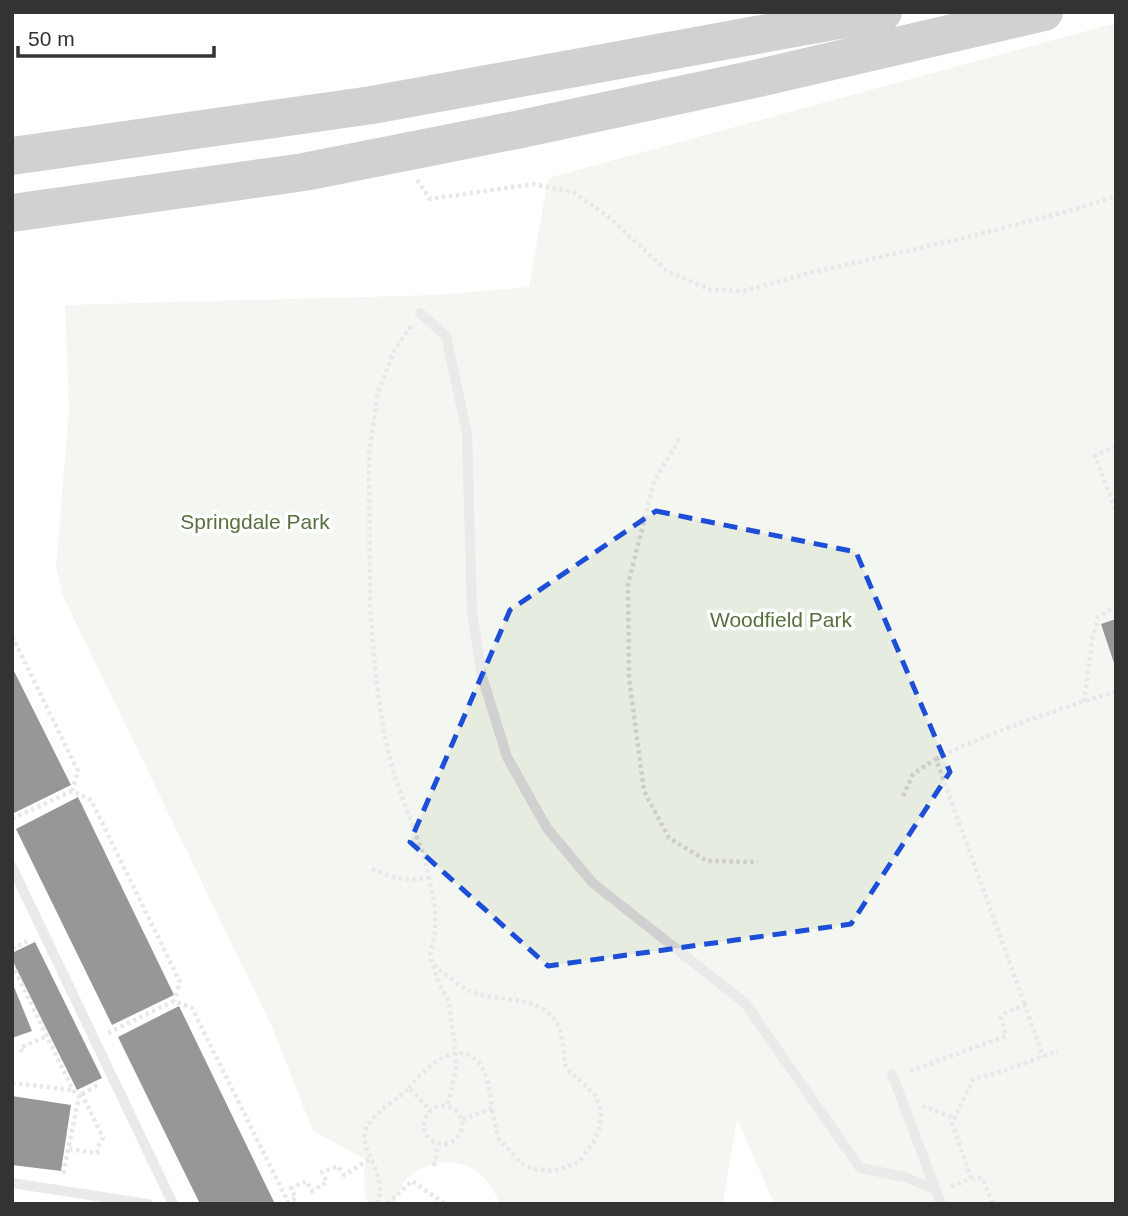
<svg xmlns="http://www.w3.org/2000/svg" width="1128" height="1216" font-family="Arial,sans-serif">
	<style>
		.green { fill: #e6ecdf }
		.building { fill: #1a1a1a }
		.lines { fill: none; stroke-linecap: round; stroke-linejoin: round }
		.path { stroke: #cdcdcd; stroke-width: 4.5; stroke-dasharray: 3.5 3.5; stroke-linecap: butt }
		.service { stroke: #d0d0d0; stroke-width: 10 }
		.motorway { stroke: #9a9a9a; stroke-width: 38 }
		.marked { fill: none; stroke: #1d4ed8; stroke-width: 5; stroke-dasharray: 14 9; stroke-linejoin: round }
		.labels { text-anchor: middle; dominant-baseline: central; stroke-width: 7; stroke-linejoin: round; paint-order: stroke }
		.park-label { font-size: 21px; fill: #56703f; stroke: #fff }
	</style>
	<rect width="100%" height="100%" fill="#fff"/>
	<path class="green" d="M 1116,23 L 1116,1204 L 775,1204 L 768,1190 L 737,1119 L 723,1204 L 499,1204 C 497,1196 494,1191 489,1184 C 471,1158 435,1156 411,1175 C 402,1182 398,1194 393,1204 L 368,1204 L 364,1187 L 365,1159 L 313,1131 L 272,1027 L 63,596 L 56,567 L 69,408 L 65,305 L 435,295 L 529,287 L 548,178 Z"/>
	<path class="building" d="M 1116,619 L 1116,666 L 1115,666 L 1101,624 Z
		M 12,667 L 71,785 L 12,814 Z
		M 78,797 L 174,995 L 112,1025 L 16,829 Z
		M 35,942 L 102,1078 L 77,1090 L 12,960 L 12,953 Z
		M 12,982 L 32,1031 L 12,1038 Z
		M 179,1006 L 275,1204 L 200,1204 L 118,1037 Z
		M 12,1096 L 71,1105 L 61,1171 L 12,1165 Z"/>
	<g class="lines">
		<path class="path" d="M 417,180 L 430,199 L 533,184 L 573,192 L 610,218 L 667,271 L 711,290 L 744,291 L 806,274 L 968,237 L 1080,208 L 1116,196
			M 411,326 L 394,351 L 378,392 L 369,454 L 370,607 L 376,679 L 384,733 L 395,778 L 425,859 L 435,906 L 435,934 L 430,954 L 437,979 L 449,1003 L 455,1048 L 456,1070 L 447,1107
			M 679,439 L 654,482 L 628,584 L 629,678 L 644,791 L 669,838 L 707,861 L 758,862
			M 1116,446 L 1095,456 L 1116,511
			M 12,636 L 78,771 L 72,791 L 91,800 L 180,982 L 174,1001
			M 1084,702 L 1092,640 L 1098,617 L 1116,606
			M 936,759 C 993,730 1055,711 1116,691
			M 903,796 L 913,774 L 936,759 L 1025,1005
			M 12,819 L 72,791
			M 372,869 C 396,879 404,881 429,878
			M 12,949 L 27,941
			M 12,964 L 73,1090 L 79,1096 L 63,1175
			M 434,965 C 445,974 457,985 470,991 C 499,1004 540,992 558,1025 C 564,1038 563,1054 566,1068 L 596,1096 L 601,1113 L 599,1129 L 594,1141 L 579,1162 L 554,1171 L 533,1169 L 521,1163 L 498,1138 L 492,1108
			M 108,1033 L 174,1001 L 192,1008 L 288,1202
			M 22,1052 L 20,1048 L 47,1036
			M 910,1071 L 1006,1036 L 1001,1017 L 1005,1013 L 1025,1005 L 1043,1057
			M 12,1083 L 72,1090
			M 409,1088 C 422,1071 456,1038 477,1061 C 488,1072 490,1093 492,1108 L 462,1120
			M 82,1094 L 99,1084
			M424 1125a19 19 0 1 1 38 0a19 19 0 1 1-38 0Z
			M 922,1106 L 954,1118
			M 69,1149 L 97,1153 L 99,1144 L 103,1138 L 82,1094 L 79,1096
			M 434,1166 L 438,1144
			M 971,1178 L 982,1178 L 993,1204
			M 951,1186 L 957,1185 L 971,1178 L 952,1123 L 973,1079 L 997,1073 L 1058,1051
			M 286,1203 L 296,1198 L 291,1188 L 306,1181 L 312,1191 L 327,1182 L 322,1172 L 338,1166 L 344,1175 L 370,1159
			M 377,1204 C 377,1200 379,1197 380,1194 C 381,1188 378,1177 377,1172 C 372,1157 358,1141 368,1125 C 377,1110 397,1100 409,1088 L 425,1104 L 429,1112
			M 387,1204 L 412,1181 L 445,1204"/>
		<path class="service" d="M 420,313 L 446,336 L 467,433 L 472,612 L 482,676 L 507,757 L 547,828 L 592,882 L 603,891 L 745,1003 L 860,1168 L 905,1177 L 936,1190
			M 12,867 L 173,1204
			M 892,1074 L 941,1204
			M 12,1183 L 148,1204"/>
		<path class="motorway" d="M 12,156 L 372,105 L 883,12
			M 12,213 L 304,172 L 521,129 L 750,80 L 1044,12"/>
	</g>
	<path d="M0 0H1128V1216H0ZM 656,511 L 856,552 L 950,772 L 851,924 L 548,966 L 410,842 L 510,610 Z" fill="#fff" fill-opacity=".55" fill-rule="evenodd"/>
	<path class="marked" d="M 656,511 L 856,552 L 950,772 L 851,924 L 548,966 L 410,842 L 510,610 Z"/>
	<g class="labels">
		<g class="park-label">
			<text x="255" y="521">Springdale Park</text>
			<text x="781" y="619">Woodfield Park</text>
		</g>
	</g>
	<rect width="1128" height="1216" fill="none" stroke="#333333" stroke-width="28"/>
	<path d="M18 46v10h196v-10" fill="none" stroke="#333333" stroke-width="3.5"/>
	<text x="28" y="46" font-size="21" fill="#333333" stroke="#ffffff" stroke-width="5" paint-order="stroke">50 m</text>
</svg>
